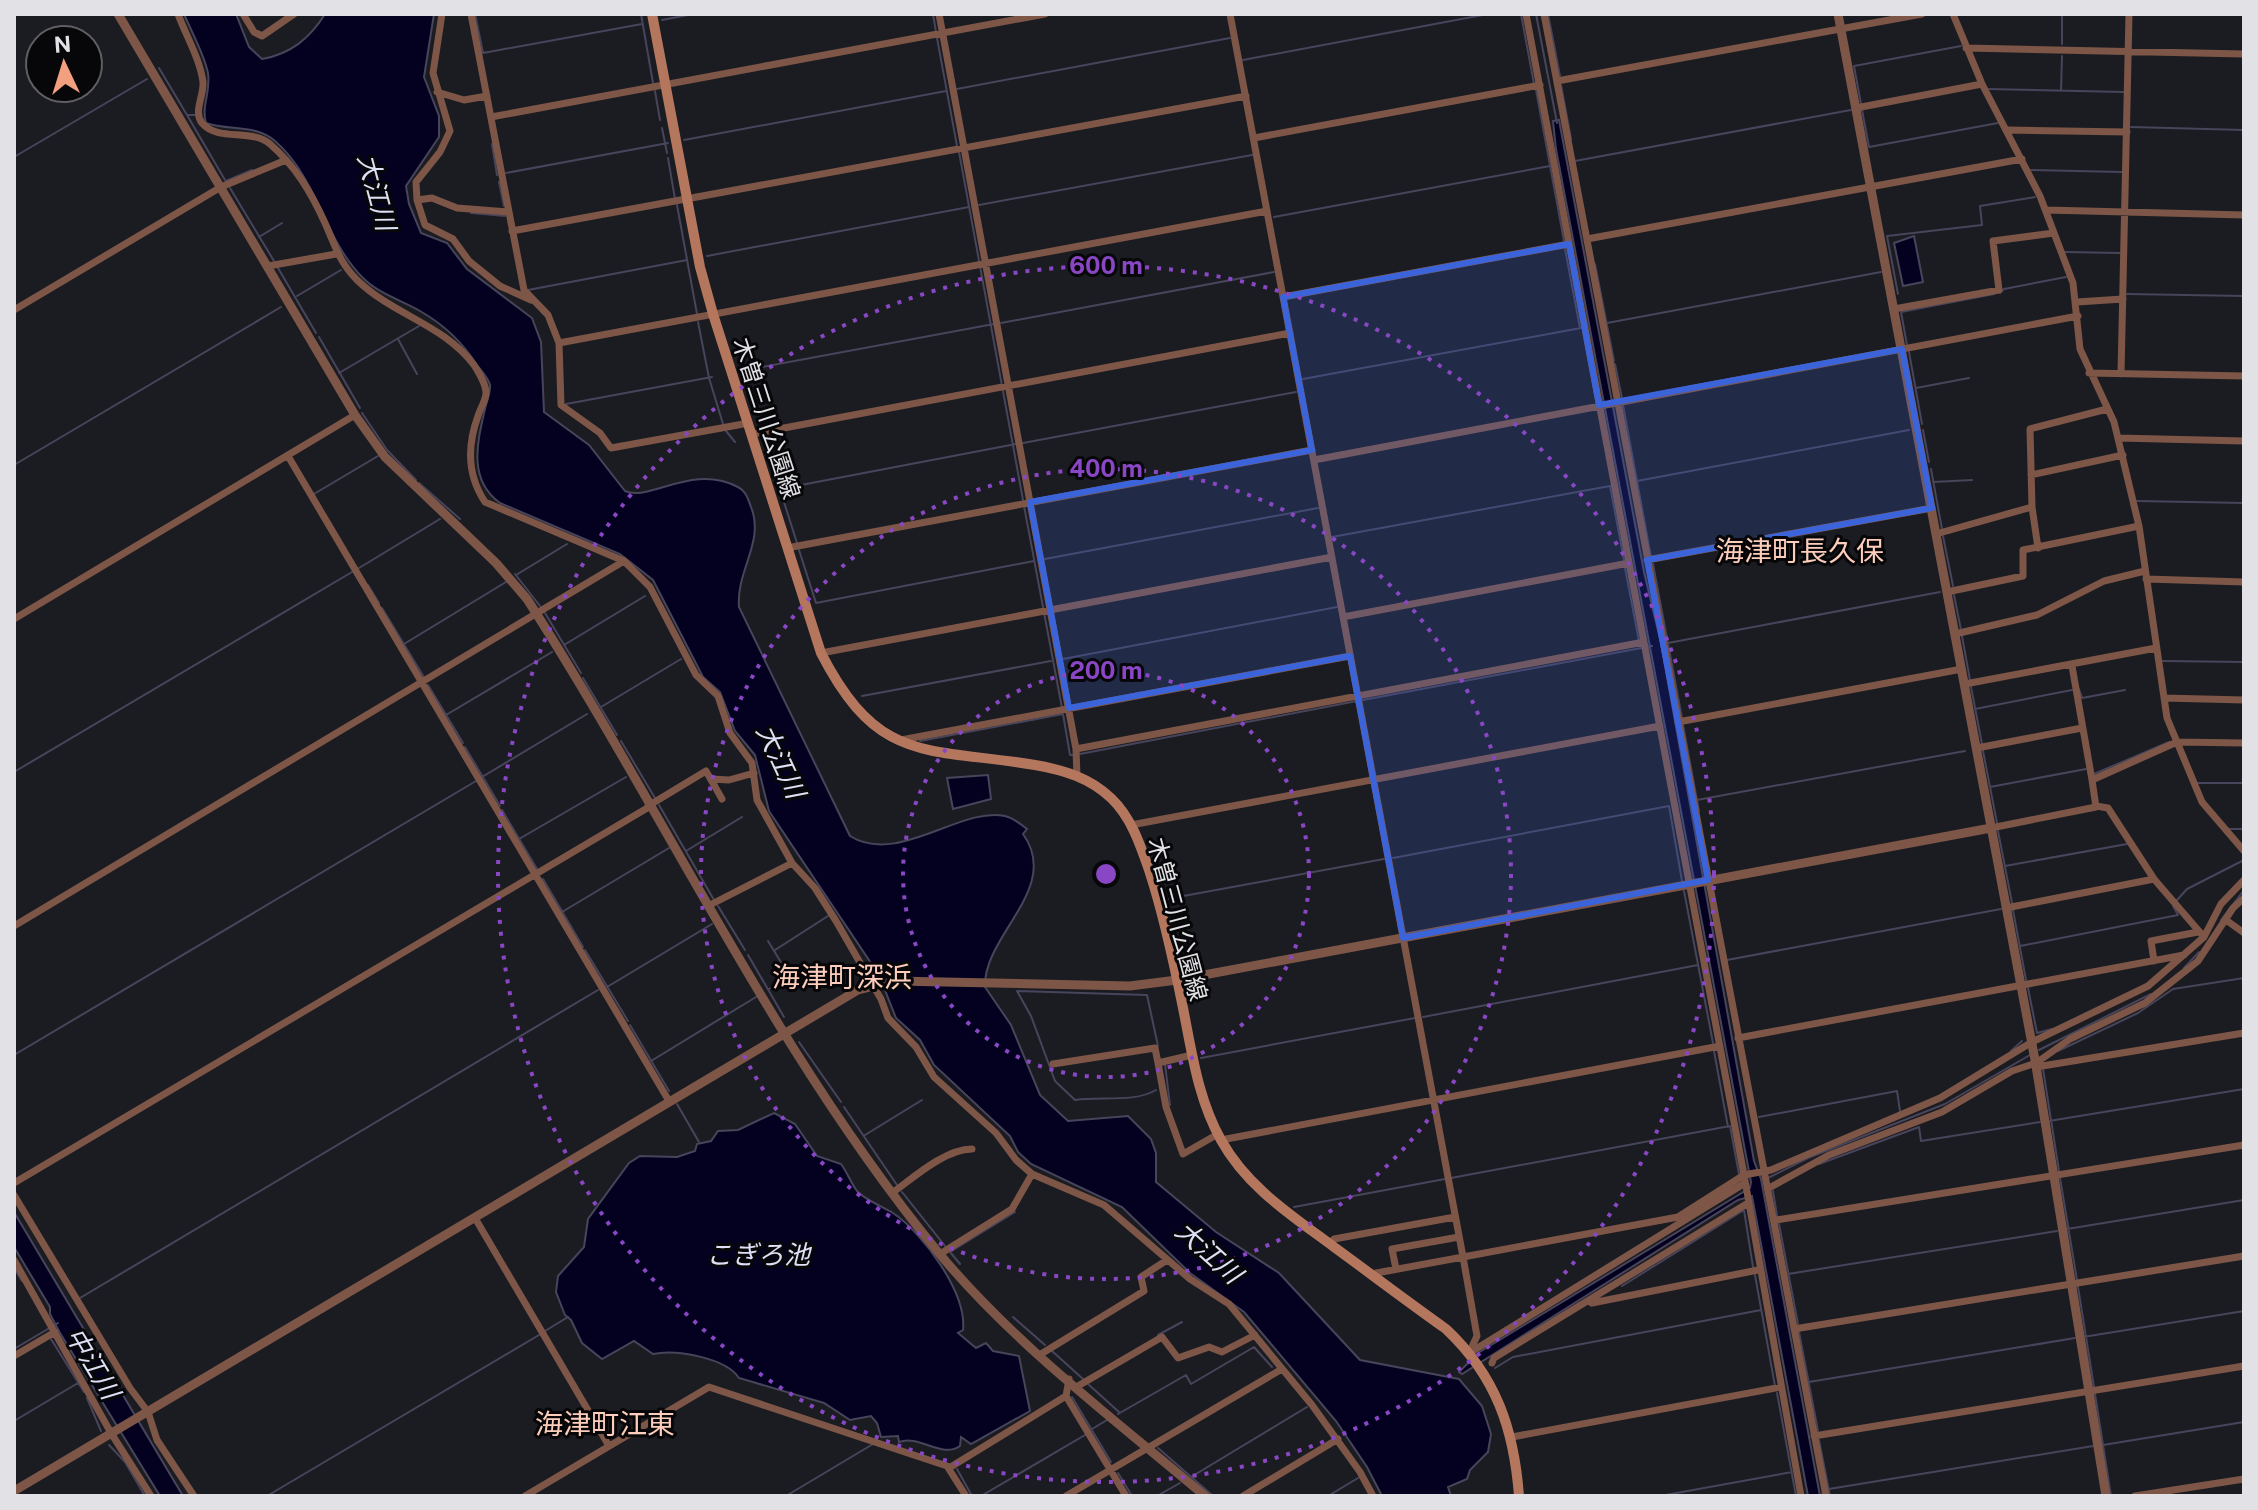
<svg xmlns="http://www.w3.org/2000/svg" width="2258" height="1510" font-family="'Public Sans','Noto Sans JP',sans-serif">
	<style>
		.water { fill: #04001f; stroke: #47445b; stroke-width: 2 }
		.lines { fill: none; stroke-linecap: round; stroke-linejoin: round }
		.stream { stroke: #47445b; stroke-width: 2 }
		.minor { stroke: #7d5647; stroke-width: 7 }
		.tertiary { stroke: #7d5647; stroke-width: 9 }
		.secondary { stroke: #b4775e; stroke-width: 10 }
		.marked { fill: #3b64da; fill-opacity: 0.2; stroke: #3b64da; stroke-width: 6; stroke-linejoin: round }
		.ring { fill: none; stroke: #8a47c5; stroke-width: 4; stroke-dasharray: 4 8 }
		.labels { text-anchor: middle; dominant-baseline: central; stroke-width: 6; stroke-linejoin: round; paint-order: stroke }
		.street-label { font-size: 24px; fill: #e2e2e6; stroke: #070709 }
		.water-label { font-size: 26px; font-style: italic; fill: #dde0f6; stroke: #070709 }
		.quarter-label { font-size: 28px; fill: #fdcdbb; stroke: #070709 }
		.centre { fill: #8a47c5; stroke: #070709; stroke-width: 4 }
		.ring-label { font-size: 24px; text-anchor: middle; font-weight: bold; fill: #8a47c5; stroke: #070709; stroke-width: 6; stroke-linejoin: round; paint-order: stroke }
	</style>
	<rect width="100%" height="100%" fill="#1b1c21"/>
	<path class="water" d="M 184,14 L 236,14 L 249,47 L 262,59 C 291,54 310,38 325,14 L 434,14 L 424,77 L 439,116 L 439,137 L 406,186 L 409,204 L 421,233 L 447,243 L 467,269 L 532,318 L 541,342 L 544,412 L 589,445 L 625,491 C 650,502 692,463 738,487 C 746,491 748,499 751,507 C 765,542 736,570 739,607 L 850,836 C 898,866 961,806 1005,816 C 1013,818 1021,824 1027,829 L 1023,834 C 1062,888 983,935 985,987 L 1011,1025 L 1040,1095 L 1068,1121 L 1128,1116 L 1151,1139 L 1156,1153 L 1156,1182 L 1216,1232 L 1279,1273 L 1360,1360 L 1459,1379 L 1482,1406 L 1491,1434 L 1488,1452 L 1470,1470 L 1467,1479 L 1448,1487 L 1451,1496 L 1382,1496 L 1367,1467 L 1336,1421 L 1244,1312 L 1190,1273 L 1122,1207 L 1031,1164 L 1018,1152 L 1010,1136 L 934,1065 L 920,1040 L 896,1018 L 879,975 L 769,811 L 755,755 L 735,731 L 720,692 L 703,677 L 653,580 L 620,554 L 500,503 C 468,480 477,443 485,409 C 486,403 491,392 490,385 C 489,379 481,370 477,365 C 463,343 443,324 420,311 C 401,300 379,294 363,278 C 323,238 319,180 275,141 C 256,124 229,131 206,123 C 201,107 211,91 208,73 C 204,54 192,33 184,14 Z
		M 1559,120 L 1644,572 L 1661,643 L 1754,1161 L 1761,1179 L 1820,1496 L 1808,1496 L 1752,1196 L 1738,1200 L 1462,1374 L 1459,1372 L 1478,1353 L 1750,1188 L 1751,1182 L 1556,149 L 1553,121 Z
		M 1914,236 L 1923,282 L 1903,286 L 1894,243 Z
		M 988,775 L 991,799 L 953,809 L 947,778 Z
		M 774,1113 L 795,1124 L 817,1156 L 841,1164 C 847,1172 851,1183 857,1191 C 864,1199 883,1207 893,1213 C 923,1233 967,1293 963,1330 L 958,1333 L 976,1348 L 986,1343 L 993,1351 L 1019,1356 L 1030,1411 L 971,1444 L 961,1437 L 960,1446 C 942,1459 919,1434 899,1442 L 898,1436 L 881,1437 L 877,1423 L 871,1416 L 850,1420 L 824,1403 L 739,1378 C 726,1358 676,1349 653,1354 L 634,1341 L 602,1359 L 582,1343 L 571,1320 L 565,1315 L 556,1292 L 558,1276 L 584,1247 L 588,1219 L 629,1163 L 640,1156 L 677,1157 L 695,1151 L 697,1144 L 711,1141 L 718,1131 L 738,1130 Z
		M 14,1212 L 183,1496 L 160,1496 L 60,1333 L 50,1314 L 50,1307 L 14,1247 Z"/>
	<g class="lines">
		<path class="stream" d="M 475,14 L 483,53 L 642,24
			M 641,14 L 653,83
			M 933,14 L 936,32
			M 1521,14 L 1534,84
			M 1536,14 L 1557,123
			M 1548,14 L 1560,76
			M 662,20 L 693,14
			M 937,38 L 957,146
			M 2062,44 L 2062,14
			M 1243,60 L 1488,14
			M 159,68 L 187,115 L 195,115
			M 1561,85 L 1571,139
			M 957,89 L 1230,38
			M 1989,89 L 2124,92
			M 1536,90 L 1564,241
			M 655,91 L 660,120
			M 2061,91 L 2062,56
			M 1861,104 L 1854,66 L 1961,46
			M 1862,110 L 1869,147 L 1998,123
			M 187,115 L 225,180
			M 2131,127 L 2244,130
			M 662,128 L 667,153
			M 684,140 L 946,91
			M 492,144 L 497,175
			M 959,152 L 1023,500
			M 14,157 L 147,79
			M 668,158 L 675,199
			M 1575,161 L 1851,110
			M 2031,170 L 2122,172
			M 506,173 L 668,143
			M 226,181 L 252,170
			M 499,182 L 504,206
			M 230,188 L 274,261
			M 677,205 L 697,314
			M 979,205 L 1252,155
			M 471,213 L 505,216
			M 1274,217 L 1550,166
			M 259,237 L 282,223
			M 1565,249 L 1580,328
			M 2065,252 L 2120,253
			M 707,256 L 969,207
			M 1595,264 L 1614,361
			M 278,268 L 316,333
			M 528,290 L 687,260
			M 2000,293 L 2004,289 L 2066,277
			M 1898,294 L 1887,236 L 1982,225 L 1980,206 L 2035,197
			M 2127,294 L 2244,296
			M 297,296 L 341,270
			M 1901,312 L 1994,294
			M 1901,312 L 1907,345
			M 698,322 L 709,378 L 723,424
			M 1001,323 L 1274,272
			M 1607,323 L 1881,272
			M 319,337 L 360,408
			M 398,339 L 417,374
			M 1909,352 L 1922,424
			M 1615,364 L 1622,398
			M 740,371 L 994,324
			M 339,373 L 419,326
			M 1303,379 L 1581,328
			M 1916,388 L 1969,378
			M 566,404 L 712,377
			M 1623,405 L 1651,557
			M 362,413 L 387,450 L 416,480
			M 1923,430 L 1929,462
			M 726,431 L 735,442
			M 763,436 L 797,543
			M 1023,443 L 1296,392
			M 14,465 L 281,307
			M 1931,469 L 1942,529
			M 1637,481 L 1909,430
			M 1933,482 L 1972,480
			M 419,483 L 460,519
			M 780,489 L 1016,444
			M 314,494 L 378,456
			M 2137,501 L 2244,503
			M 1024,506 L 1062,708
			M 1943,536 L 1953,586
			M 1332,537 L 1610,486 L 1624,560
			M 799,550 L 816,603 L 1034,561
			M 1045,559 L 1318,508
			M 1653,564 L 1682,718
			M 359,568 L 440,519
			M 1625,568 L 1639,641
			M 515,574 L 540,606
			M 516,575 L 567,544
			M 368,585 L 379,603
			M 1954,595 L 1961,630
			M 382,608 L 425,679
			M 545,613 L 581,673
			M 1962,636 L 1970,680
			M 1668,643 L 1940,592
			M 404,644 L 506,582
			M 564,645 L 645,596
			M 1063,659 L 1337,607
			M 2163,661 L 2244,662
			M 583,678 L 617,735
			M 428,685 L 463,743
			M 1971,687 L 1982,744
			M 2079,689 L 2082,698 L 2125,690
			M 862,696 L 1051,661
			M 1363,700 L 1652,646
			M 601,707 L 681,659
			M 1975,709 L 2072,690
			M 1063,714 L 1070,755 L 1074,755
			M 446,715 L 552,652
			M 1683,725 L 1699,811
			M 621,741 L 655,798
			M 920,741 L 1063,714
			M 465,747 L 500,806
			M 1983,751 L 1997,823
			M 1080,754 L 1357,701
			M 14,772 L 352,572
			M 2094,774 L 2169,742
			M 482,777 L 587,714
			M 2198,783 L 2244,783
			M 1990,787 L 2086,769
			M 1697,800 L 1965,751
			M 659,805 L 714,900
			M 502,810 L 537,869
			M 2229,829 L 2244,829
			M 1998,831 L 2012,903
			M 519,839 L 626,777
			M 686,851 L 742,817
			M 1393,858 L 1669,806 L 1682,881
			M 2005,866 L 2127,844
			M 543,879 L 583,947
			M 1684,891 L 1713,1043
			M 1167,899 L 1384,859
			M 2177,900 L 2187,889 L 2244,860
			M 718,906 L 745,950
			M 2013,910 L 2026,980
			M 562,912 L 669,848
			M 2221,920 L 2244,890
			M 768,941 L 790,977 L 769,989
			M 2020,946 L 2178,915 L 2173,906
			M 585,950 L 628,1021
			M 775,950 L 828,916
			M 748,955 L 784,1017
			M 1727,960 L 2001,909
			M 2184,968 L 2199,952
			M 607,987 L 712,924
			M 2028,988 L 2037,1033 L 2052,1029
			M 1017,991 L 1031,1016 L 1055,1081 L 1075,1100 C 1101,1096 1134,1103 1156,1090
			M 1018,991 L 1147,995 L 1158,1046
			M 1423,1017 L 1698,965
			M 630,1025 L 669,1091
			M 799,1042 L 841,1102
			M 2039,1050 L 2151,994
			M 1714,1051 L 1728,1127
			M 2011,1051 L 2022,1041
			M 2058,1051 L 2138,1013 L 2173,989 L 2244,978
			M 14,1055 L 476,781
			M 1201,1058 L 1415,1018
			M 651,1061 L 756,997
			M 1165,1064 L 1170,1105
			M 2043,1069 L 2059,1171
			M 677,1104 L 699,1142
			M 844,1107 L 897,1185
			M 1759,1117 L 1897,1091 L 1900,1111
			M 2049,1121 L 2244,1089
			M 865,1135 L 922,1100
			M 1819,1164 L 1919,1127 L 1921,1141 L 2040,1122
			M 1451,1178 L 1730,1126 L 1739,1174
			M 1768,1178 L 1808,1158 L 1945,1104 L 2030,1055
			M 2060,1178 L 2077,1280
			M 1773,1191 L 1777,1216
			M 902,1192 L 945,1246
			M 1294,1207 L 1445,1179
			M 1779,1224 L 1798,1324
			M 2067,1229 L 2244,1200
			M 960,1264 L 950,1252 L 1015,1212
			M 14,1268 L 22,1281
			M 1788,1274 L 2057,1231
			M 1755,1275 L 1775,1386
			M 1622,1286 L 1744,1210 L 1753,1267
			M 2078,1287 L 2094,1387
			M 80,1298 L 598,990
			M 1013,1317 L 1045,1345
			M 545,1331 L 568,1317
			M 1799,1332 L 1818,1431
			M 1158,1335 L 1182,1322
			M 2083,1337 L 2244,1311
			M 51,1339 L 84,1392
			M 14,1349 L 58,1323
			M 1052,1351 L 1083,1379
			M 1495,1368 L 1513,1357 L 1761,1310
			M 1809,1382 L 2075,1338
			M 1088,1384 L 1119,1412
			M 1777,1393 L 1796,1496
			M 2095,1394 L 2111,1496
			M 1072,1397 L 1111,1462
			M 87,1398 L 101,1431
			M 1118,1414 L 1186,1375 L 1191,1384 L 1254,1347 L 1272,1367
			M 14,1421 L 78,1383
			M 1092,1429 L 1107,1420
			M 1819,1440 L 1830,1496
			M 109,1445 L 125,1462 L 145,1496
			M 2103,1445 L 2244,1422
			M 1158,1448 L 1213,1496
			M 957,1469 L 972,1496
			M 1118,1473 L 1132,1496
			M 1191,1477 L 1307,1407
			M 1829,1489 L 2093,1446
			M 267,1496 L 539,1335
			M 786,1496 L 873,1444
			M 981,1496 L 1085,1435
			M 1157,1496 L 1180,1483
			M 1328,1496 L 1358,1478
			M 1660,1496 L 1792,1472"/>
		<path class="minor" d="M 178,14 C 186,36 200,59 203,82 C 204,96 193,112 202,123 C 218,142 251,128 270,144 C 296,167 311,192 325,223 C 335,245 339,262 357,280 C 393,315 443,324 474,365 C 479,373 486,384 486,393 C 486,400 480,409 478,416 C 467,446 467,475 485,502 L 624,561 L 650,587 L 696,675 L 718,696 L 730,733 L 752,763 L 757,800 L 792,863 L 815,888 L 836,921 L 881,999 L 888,1018 L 916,1047 L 934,1077 L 996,1133 L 1016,1160 L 1032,1174 L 1104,1205 L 1190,1279 L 1229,1304 L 1312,1405 L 1360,1472 L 1373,1496
			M 243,14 L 254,32 L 262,36 L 294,14
			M 442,14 L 433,73 L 450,131 L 440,152 L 416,182 L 417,200 L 432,198 L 457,208 L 508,212
			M 471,14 L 524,290 L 548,315 L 559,343 L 1267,211
			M 939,14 L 1076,749 L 1077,776
			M 1230,14 L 1463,1257 L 1371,1274
			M 1544,14 L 1826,1496
			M 1953,14 L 1982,84 L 2040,196 L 2073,283 L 2080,349 L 2114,422 L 2139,526 L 2167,718 L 2202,802 L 2244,851
			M 1966,48 L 2244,54
			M 1557,81 L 1922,14
			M 437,92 L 464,100 L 487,96
			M 1856,108 L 1982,84
			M 491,117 L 1045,14
			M 2008,130 L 2127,132
			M 1254,138 L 1540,85
			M 417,200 L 425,225 L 453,239 L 469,261 L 500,286 L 531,300
			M 2046,210 L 2244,215
			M 512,231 L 1246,96
			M 1587,239 L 2022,159
			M 268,266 L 336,254
			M 1283,297 L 1569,244
			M 2077,302 L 2123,299
			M 1894,309 L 1999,290 L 1993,241 L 2054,233
			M 14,310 L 221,187 L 286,160
			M 559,343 L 561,405 L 600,433 L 611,448 L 749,423
			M 2089,373 L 2244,376
			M 2121,374 L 2129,14
			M 752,434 L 1290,333
			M 2118,438 L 2244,441
			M 288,456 L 669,1101
			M 1314,460 L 2078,316
			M 2031,475 L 2123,455
			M 1936,534 L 2032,507
			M 787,548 L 1312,450
			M 2038,548 L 2032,507 L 2030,429 L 2107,409
			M 1647,560 L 1932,508
			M 2146,579 L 2244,582
			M 1947,592 L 2023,576 L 2023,550 L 2139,526
			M 1343,617 L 1629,563
			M 14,619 L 355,415
			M 1955,634 L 2037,615 L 2104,581 L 2145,571
			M 821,653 L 1332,557
			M 2072,666 L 2092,780
			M 1965,684 L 2156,648
			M 2164,698 L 2244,700
			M 1678,722 L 1962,669
			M 901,740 L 1350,656
			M 1977,748 L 2082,728
			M 1076,749 L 1644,642
			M 711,779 L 729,780 L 754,773
			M 648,806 L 706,771 L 722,799
			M 2096,806 L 2108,808 L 2154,879 L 2204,937
			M 1131,825 L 1660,726
			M 1991,828 L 2096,807 L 2092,780 L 2177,742 L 2244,743
			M 708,906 L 792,863
			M 2006,908 L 2154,879
			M 2226,920 L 2244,933
			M 14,926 L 624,561
			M 2154,961 L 2151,941 L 2198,932
			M 1738,1038 L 2184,955
			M 1158,1063 L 1166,1107 L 1183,1154 L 1218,1134
			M 1053,1064 L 1155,1048 L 1158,1063 L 1192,1055
			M 2036,1067 L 2244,1033
			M 1221,1140 L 1720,1046
			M 14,1183 L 649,807
			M 1769,1188 L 1829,1155 L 1942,1112 L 2012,1071 L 2036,1063 L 2070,1039 L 2145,1003 L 2198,961 L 2233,908 L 2244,898
			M 892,1193 C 913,1178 945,1149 972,1149
			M 14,1195 L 130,1388 L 148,1412 L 157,1440 L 194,1496
			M 475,1218 L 609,1446
			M 1776,1220 L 2244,1145
			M 1330,1244 L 1334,1239 L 1455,1217
			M 940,1254 L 1012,1209 L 1032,1174
			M 14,1260 L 111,1433 L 151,1496
			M 1396,1269 L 1392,1249 L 1459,1237
			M 1592,1303 L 1758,1270
			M 1794,1329 L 2244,1256
			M 1471,1352 L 1745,1183
			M 1469,1353 L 1477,1336 L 1463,1257 L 1678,1217 L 1744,1175 L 1526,14
			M 1041,1354 L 1144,1291 L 1141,1277 L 1167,1260
			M 14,1356 L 55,1332
			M 1492,1363 L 1494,1358 L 1748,1203
			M 1069,1379 L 1066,1396 L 1126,1496
			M 1078,1386 L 1162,1337 L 1178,1358 L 1209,1347 L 1222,1352 L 1255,1335
			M 1814,1436 L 2244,1366
			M 1512,1437 L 1781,1387
			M 949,1468 L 1066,1396
			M 525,1496 L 709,1387 L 947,1466 L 966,1496
			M 1066,1496 L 1282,1369
			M 1243,1496 L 1338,1439
			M 1801,1496 L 1744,1175 L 1771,1170 L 1940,1098 L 2032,1042 L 2148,986 L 2204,937 L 2221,904 L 2244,880
			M 2135,1496 L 2244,1479"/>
		<path class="tertiary" d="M 118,14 L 355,415 L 385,457 L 496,563 L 527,599 C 666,815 774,1052 938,1252 C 1014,1344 1114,1419 1205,1496
			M 1838,14 L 2035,1060 L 2106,1496
			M 14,1491 L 858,990 L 895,981 L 1130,986 L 1177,980 L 1991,828"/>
		<path class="secondary" d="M 652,14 L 700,267 L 713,314 L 821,653 C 879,766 928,747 1035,765 C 1064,770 1090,778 1111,798 C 1132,818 1141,847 1150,873 C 1164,916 1174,963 1183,1008 C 1192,1053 1198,1099 1221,1140 C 1247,1187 1291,1215 1334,1247 C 1371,1274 1408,1302 1446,1329 C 1496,1376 1514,1429 1519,1496"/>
	</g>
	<path class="marked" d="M 1569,244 L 1599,405 L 1902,349 L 1932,508 L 1647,560 L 1708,880 L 1403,938 L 1350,656 L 1069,708 L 1030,502 L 1312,450 L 1283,297 Z"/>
	<g class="ring">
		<circle cx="1106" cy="874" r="203"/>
		<circle cx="1106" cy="874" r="405"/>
		<circle cx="1106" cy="874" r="608"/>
	</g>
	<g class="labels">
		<g class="street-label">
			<text transform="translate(767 418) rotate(72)">木曽三川公園線</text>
			<text transform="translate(1178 919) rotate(75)">木曽三川公園線</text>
		</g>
		<g class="water-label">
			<text transform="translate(377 192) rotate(75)">大江川</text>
			<text transform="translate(781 761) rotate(65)">大江川</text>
			<text transform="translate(1209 1252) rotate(42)">大江川</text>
			<text x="758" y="1254">こぎろ池</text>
			<text transform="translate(93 1363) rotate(59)">中江川</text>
		</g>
		<g class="quarter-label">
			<text x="1800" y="550">海津町長久保</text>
			<text x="842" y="976">海津町深浜</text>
			<text x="605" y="1423">海津町江東</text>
		</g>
	</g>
	<circle cx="1106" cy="874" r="12" class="centre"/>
	<g class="ring-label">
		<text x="1106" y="274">600 m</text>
		<text x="1106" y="477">400 m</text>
		<text x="1106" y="679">200 m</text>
	</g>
	<rect width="2258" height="1510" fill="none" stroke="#e2e2e6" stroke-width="32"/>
	<g transform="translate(64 64) rotate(356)"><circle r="38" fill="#070709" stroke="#5f5f61" stroke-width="2"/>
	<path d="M0-6L14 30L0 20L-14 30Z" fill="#f2a07f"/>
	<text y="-12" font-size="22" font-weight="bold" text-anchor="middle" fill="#e2e2e6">N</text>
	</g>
</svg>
